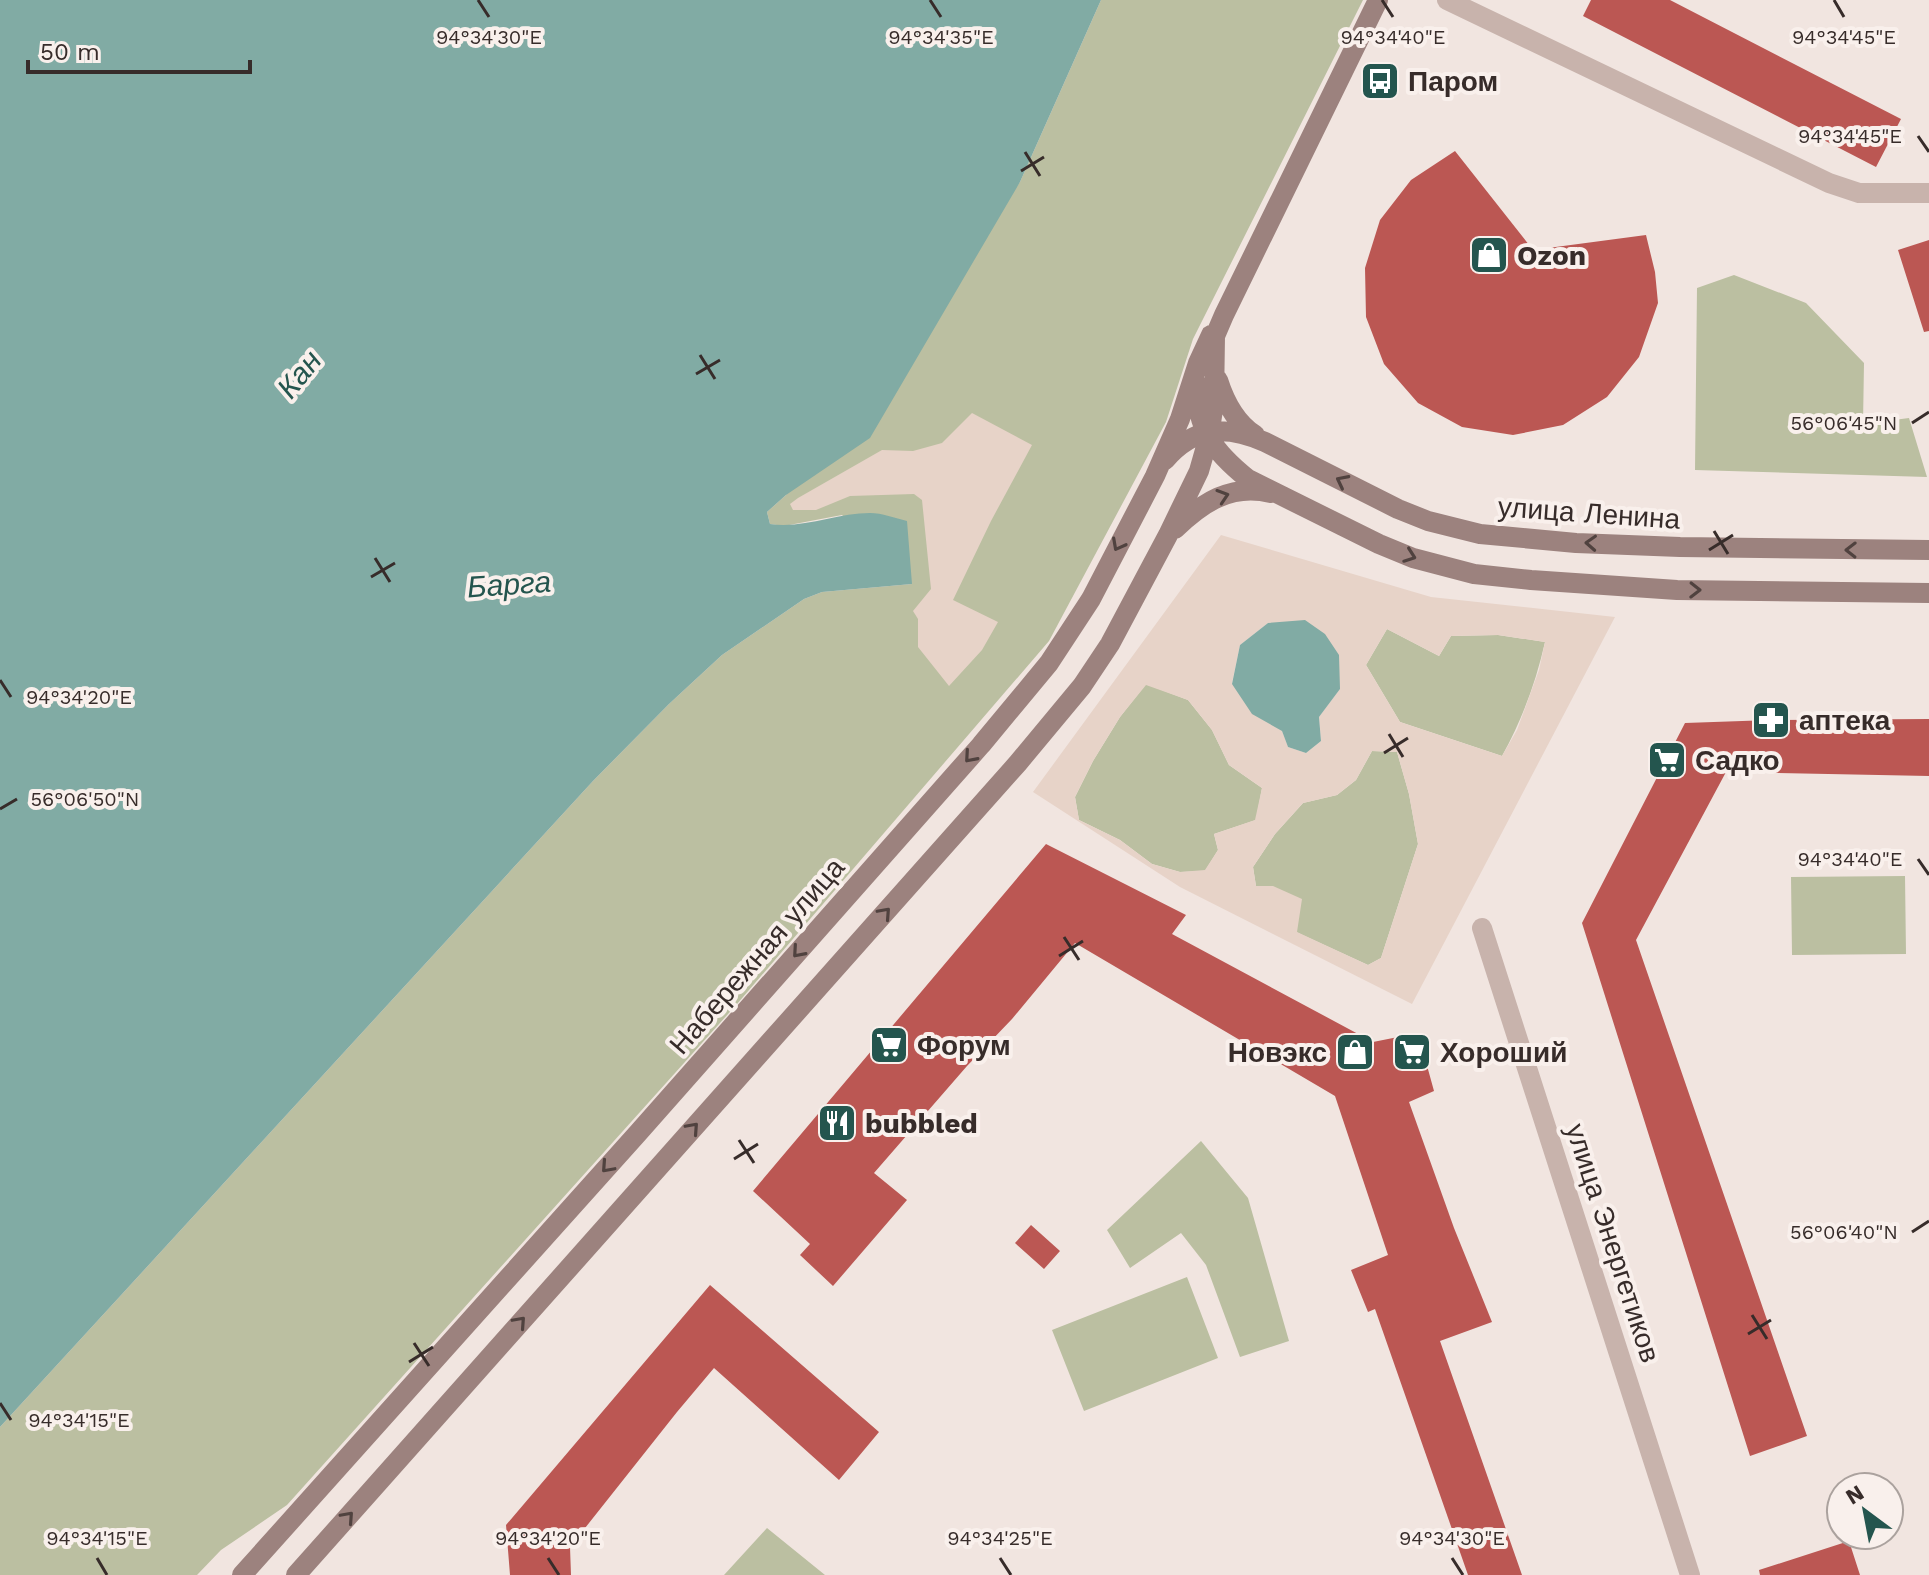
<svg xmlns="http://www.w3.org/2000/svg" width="1929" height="1575" font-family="'Work Sans',sans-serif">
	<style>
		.green { fill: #bbbfa1 }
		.plaza { fill: #e7d3c8; fill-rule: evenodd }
		.water { fill: #81aba4 }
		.building { fill: #bb5753 }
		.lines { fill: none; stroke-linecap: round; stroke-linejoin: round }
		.minor { stroke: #c8b3ac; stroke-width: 20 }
		.secondary { stroke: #9c827e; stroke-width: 20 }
		.oneway { stroke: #50423f }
		.ticks { fill: none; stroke: #372c2a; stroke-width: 3 }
		.labels { text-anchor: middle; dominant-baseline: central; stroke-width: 8; stroke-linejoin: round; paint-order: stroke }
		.poi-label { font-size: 28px; font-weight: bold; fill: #372c2a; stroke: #f9f0ec; text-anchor: start }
		.street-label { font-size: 28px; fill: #372c2a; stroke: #f9f0ec }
		.water-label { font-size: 30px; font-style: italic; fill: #24554e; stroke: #f9f0ec }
		.ticks-label { font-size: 20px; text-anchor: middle; fill: #372c2a; stroke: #f9f0ec; stroke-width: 8; stroke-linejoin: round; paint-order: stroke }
	</style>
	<rect width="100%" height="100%" fill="#f1e5e0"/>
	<path class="green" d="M 1101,0 L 1363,0 L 1193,339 L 1166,422 L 1049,641 L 737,1004 L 287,1505 L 221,1550 L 197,1575 L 0,1575 L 0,1427 L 593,781 L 669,704 L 722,655 L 804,599 L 822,592 L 912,584 L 842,515 L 784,526 L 770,524 L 767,512 L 786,495 L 1020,182 Z
		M 1734,275 L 1806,303 L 1864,363 L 1863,424 L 1909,418 L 1927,477 L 1695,470 L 1697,288 Z
		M 1387,629 L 1439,656 L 1451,636 L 1498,635 L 1545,642 C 1536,682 1522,720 1502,756 L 1400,722 L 1366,665 Z
		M 1146,684 L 1188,700 L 1212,730 L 1229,765 L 1262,788 L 1256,820 L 1214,834 L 1218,850 L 1205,871 L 1180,872 L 1152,864 L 1120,840 L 1079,820 L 1075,797 L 1093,761 L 1120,717 Z
		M 1372,751 L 1397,752 L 1409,794 L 1418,844 L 1381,958 L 1368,965 L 1296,932 L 1256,886 L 1253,867 L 1275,834 L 1303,803 L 1337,795 L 1356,780 Z
		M 1905,876 L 1906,954 L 1792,955 L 1791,877 Z
		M 1201,1141 L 1248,1198 L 1289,1341 L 1240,1357 L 1206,1265 L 1181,1233 L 1130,1268 L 1107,1230 Z
		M 1187,1277 L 1218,1358 L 1084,1411 L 1052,1330 Z
		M 767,1528 L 825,1575 L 724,1575 Z"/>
	<path class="plaza" d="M 972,413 L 1032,445 L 991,521 L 953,600 L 998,622 L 982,650 L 949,686 L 918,647 L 918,619 L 913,611 L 931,589 L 922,500 L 914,494 L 850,496 L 816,510 L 793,510 L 790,504 L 798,498 L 882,450 L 913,451 L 942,443 Z
		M 1221,535 L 1431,597 L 1615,617 L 1412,1004 L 1180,887 L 1033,792 ZM 1268,623 L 1340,689 L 1319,717 L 1321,741 L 1306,753 L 1288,747 L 1282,731 L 1232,683 L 1240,645 ZM 1387,629 L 1439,656 L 1451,636 L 1498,635 L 1545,642 L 1539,670 L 1517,730 L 1502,756 L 1400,722 L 1366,665 ZM 1146,685 L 1188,700 L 1212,730 L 1229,765 L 1262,788 L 1255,820 L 1214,834 L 1218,850 L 1205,870 L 1180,872 L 1152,864 L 1120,840 L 1079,820 L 1075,797 L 1093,761 L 1120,717 ZM 1372,751 L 1397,752 L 1409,794 L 1418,844 L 1381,958 L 1368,965 L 1297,932 L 1302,899 L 1273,886 L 1256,886 L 1253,867 L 1275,834 L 1303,803 L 1337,795 L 1356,780 Z"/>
	<path class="water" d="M 0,0 L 1101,0 L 1020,182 L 870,438 L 786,495 L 767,512 L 770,524 C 803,529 837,513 870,513 C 882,513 895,518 907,521 L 912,584 L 822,592 L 804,599 L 722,655 L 669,704 L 593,781 L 0,1427 Z
		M 1305,620 L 1325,634 L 1339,655 L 1340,689 L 1319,717 L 1321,741 L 1306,753 L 1288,747 L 1282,731 L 1252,714 L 1232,684 L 1240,645 L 1268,623 Z"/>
	<path class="building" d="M 1591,0 L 1670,0 L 1901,119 L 1876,167 L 1583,16 Z
		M 1455,151 L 1533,250 L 1646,235 L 1655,272 L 1658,303 L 1639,357 L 1607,397 L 1563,425 L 1513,435 L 1462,427 L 1418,403 L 1384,364 L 1366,317 L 1365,268 L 1380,220 L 1411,180 Z
		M 1929,240 L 1929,331 L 1924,332 L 1898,250 Z
		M 1929,719 L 1929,776 L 1726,772 L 1636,940 L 1807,1436 L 1750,1456 L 1582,923 L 1685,723 L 1771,720 Z
		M 1046,844 L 1186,915 L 1172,934 L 1373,1042 L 1418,1033 L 1434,1091 L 1409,1102 L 1454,1228 L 1492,1322 L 1440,1341 L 1522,1575 L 1468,1575 L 1375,1309 L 1368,1312 L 1351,1270 L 1388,1255 L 1335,1096 L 1075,943 L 1012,1019 L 967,1066 L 874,1173 L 907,1200 L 833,1286 L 800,1255 L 810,1244 L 753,1191 Z
		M 1031,1225 L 1060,1251 L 1044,1269 L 1015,1243 Z
		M 710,1285 L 879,1432 L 839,1480 L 714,1368 L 677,1412 L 570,1547 L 571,1575 L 510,1575 L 506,1525 Z
		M 1849,1541 L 1860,1575 L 1760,1575 L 1759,1570 Z"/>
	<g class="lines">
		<path class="minor" d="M 1447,0 L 1829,183 L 1859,193 L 1929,193
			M 1482,928 L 1690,1575"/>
		<path class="secondary" d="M 1218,380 C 1225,402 1236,423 1255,435
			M 1196,383 C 1196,428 1214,452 1248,479 L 1379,544 L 1413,558 L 1474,574 L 1531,580 L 1677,590 L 1929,593
			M 1165,460 C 1194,426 1226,425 1265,442 L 1398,509 L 1428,521 L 1480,534 L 1576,543 L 1680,547 L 1929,550
			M 1175,529 C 1202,503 1231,483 1271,493
			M 242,1575 L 638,1133 L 981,745 L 1049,663 L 1091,599 L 1155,476 L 1180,419 L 1198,363 L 1211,335
			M 296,1575 L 1018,763 L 1082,686 L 1110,644 L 1168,535 L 1199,471 L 1209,436 L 1214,403 L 1215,336 L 1224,315 L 1378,0"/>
	</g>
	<defs><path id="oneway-chevron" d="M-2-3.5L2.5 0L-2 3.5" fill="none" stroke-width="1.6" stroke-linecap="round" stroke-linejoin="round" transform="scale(2)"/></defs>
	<g class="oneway">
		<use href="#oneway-chevron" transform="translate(1342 481) rotate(-153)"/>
		<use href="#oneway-chevron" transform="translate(1223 496) rotate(-18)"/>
		<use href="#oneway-chevron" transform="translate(1591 543) rotate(-177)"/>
		<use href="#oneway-chevron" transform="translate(1118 545) rotate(118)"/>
		<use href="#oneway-chevron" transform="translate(1851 550) rotate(-179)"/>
		<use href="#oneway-chevron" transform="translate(1410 556) rotate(20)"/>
		<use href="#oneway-chevron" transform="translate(1695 590) rotate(1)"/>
		<use href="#oneway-chevron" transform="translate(970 757) rotate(131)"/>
		<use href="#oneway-chevron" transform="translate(885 913) rotate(-48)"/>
		<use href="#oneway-chevron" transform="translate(798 952) rotate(131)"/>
		<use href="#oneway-chevron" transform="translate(693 1128) rotate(-48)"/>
		<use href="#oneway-chevron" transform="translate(607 1167) rotate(132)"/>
		<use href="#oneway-chevron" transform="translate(520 1322) rotate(-48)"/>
		<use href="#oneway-chevron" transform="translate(348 1517) rotate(-48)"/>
	</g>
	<path class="ticks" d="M 478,0 L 489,17M 930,0 L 941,17M 1382,0 L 1393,17M 1834,0 L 1844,17M 1918,136 L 1929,152M 1025,152 L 1040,176M 1021,171 L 1044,157M 700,355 L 715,379M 696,374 L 720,360M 1912,423 L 1929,412M 1714,531 L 1728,554M 1709,550 L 1733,535M 375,558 L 390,582M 371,577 L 395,563M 0,680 L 11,697M 1389,734 L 1403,757M 1384,753 L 1408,738M 0,809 L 17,799M 1918,859 L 1929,875M 1064,937 L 1079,960M 1059,956 L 1083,941M 739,1140 L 754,1163M 734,1159 L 758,1144M 1912,1232 L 1929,1221M 1752,1315 L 1767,1339M 1748,1334 L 1771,1320M 414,1343 L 429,1366M 409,1362 L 433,1347M 0,1403 L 11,1420M 97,1558 L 107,1575M 548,1558 L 559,1575M 1000,1558 L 1011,1575M 1452,1558 L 1463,1575"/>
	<defs>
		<g id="bus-square" transform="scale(2)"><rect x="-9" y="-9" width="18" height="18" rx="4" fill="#24554e" stroke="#f9f0ec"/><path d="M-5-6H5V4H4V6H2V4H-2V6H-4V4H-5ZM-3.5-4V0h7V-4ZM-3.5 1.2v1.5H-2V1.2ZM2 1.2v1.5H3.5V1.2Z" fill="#fff"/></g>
		<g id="shop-square" transform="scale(2)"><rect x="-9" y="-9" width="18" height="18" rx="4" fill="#24554e" stroke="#f9f0ec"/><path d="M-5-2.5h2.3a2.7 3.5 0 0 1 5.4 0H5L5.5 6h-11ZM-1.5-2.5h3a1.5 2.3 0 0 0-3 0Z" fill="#fff"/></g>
		<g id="pharmacy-square" transform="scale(2)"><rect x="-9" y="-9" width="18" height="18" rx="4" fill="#24554e" stroke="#f9f0ec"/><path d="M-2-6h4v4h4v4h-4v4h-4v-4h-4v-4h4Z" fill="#fff"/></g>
		<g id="supermarket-square" transform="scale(2)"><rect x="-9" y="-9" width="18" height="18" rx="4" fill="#24554e" stroke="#f9f0ec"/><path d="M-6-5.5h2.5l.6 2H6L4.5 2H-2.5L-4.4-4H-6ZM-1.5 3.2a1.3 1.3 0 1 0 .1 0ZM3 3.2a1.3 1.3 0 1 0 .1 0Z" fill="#fff"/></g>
		<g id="restaurant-square" transform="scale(2)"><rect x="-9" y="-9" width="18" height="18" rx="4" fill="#24554e" stroke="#f9f0ec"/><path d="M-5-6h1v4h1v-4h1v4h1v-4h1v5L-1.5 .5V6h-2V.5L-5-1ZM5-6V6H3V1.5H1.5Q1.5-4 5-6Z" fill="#fff"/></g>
	</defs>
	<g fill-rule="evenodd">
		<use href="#bus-square" x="1380" y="81"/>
		<use href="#shop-square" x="1489" y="255"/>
		<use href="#pharmacy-square" x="1771" y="720"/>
		<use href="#supermarket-square" x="1667" y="760"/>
		<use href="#supermarket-square" x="889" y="1045"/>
		<use href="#shop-square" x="1355" y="1052"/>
		<use href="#supermarket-square" x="1412" y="1052"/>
		<use href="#restaurant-square" x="837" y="1123"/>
	</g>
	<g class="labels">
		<g class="poi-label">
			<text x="1408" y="81">Паром</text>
			<text x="1517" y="255">Ozon</text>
			<text x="1799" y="720">аптека</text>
			<text x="1695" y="760">Садко</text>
			<text x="917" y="1045">Форум</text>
			<text x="1327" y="1052" text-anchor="end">Новэкс</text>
			<text x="1440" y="1052">Хороший</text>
			<text x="865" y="1123">bubbled</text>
		</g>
		<g class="street-label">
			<text transform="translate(1589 513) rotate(4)">улица Ленина</text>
			<text transform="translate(757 956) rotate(-49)">Набережная улица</text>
			<text transform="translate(1613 1243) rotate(72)">улица Энергетиков</text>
		</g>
		<g class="water-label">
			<text transform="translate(299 374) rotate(-51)">Кан</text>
			<text transform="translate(509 584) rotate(-4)">Барга</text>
		</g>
	</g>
	<g class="ticks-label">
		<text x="1844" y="44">94°34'45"E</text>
		<text x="489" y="44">94°34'30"E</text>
		<text x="941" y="44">94°34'35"E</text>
		<text x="1393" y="44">94°34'40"E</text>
		<text x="1850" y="143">94°34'45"E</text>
		<text x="1844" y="430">56°06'45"N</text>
		<text x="79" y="704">94°34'20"E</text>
		<text x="85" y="806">56°06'50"N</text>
		<text x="1850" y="866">94°34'40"E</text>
		<text x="1844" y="1239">56°06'40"N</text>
		<text x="79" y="1427">94°34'15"E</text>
		<text x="97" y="1545">94°34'15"E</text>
		<text x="548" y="1545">94°34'20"E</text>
		<text x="1000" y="1545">94°34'25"E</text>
		<text x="1452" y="1545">94°34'30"E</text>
	</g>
	<g transform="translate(1865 1511) rotate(328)"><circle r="38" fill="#f9f0ec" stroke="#aba29e" stroke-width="2"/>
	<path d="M0-6L14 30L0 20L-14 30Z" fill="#24554e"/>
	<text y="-12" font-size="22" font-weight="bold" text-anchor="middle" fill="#372c2a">N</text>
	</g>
	<path d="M28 60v12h222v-12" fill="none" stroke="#372c2a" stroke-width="4"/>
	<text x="40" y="60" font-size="24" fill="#372c2a" stroke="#f9f0ec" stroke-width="6" paint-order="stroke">50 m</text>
</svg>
